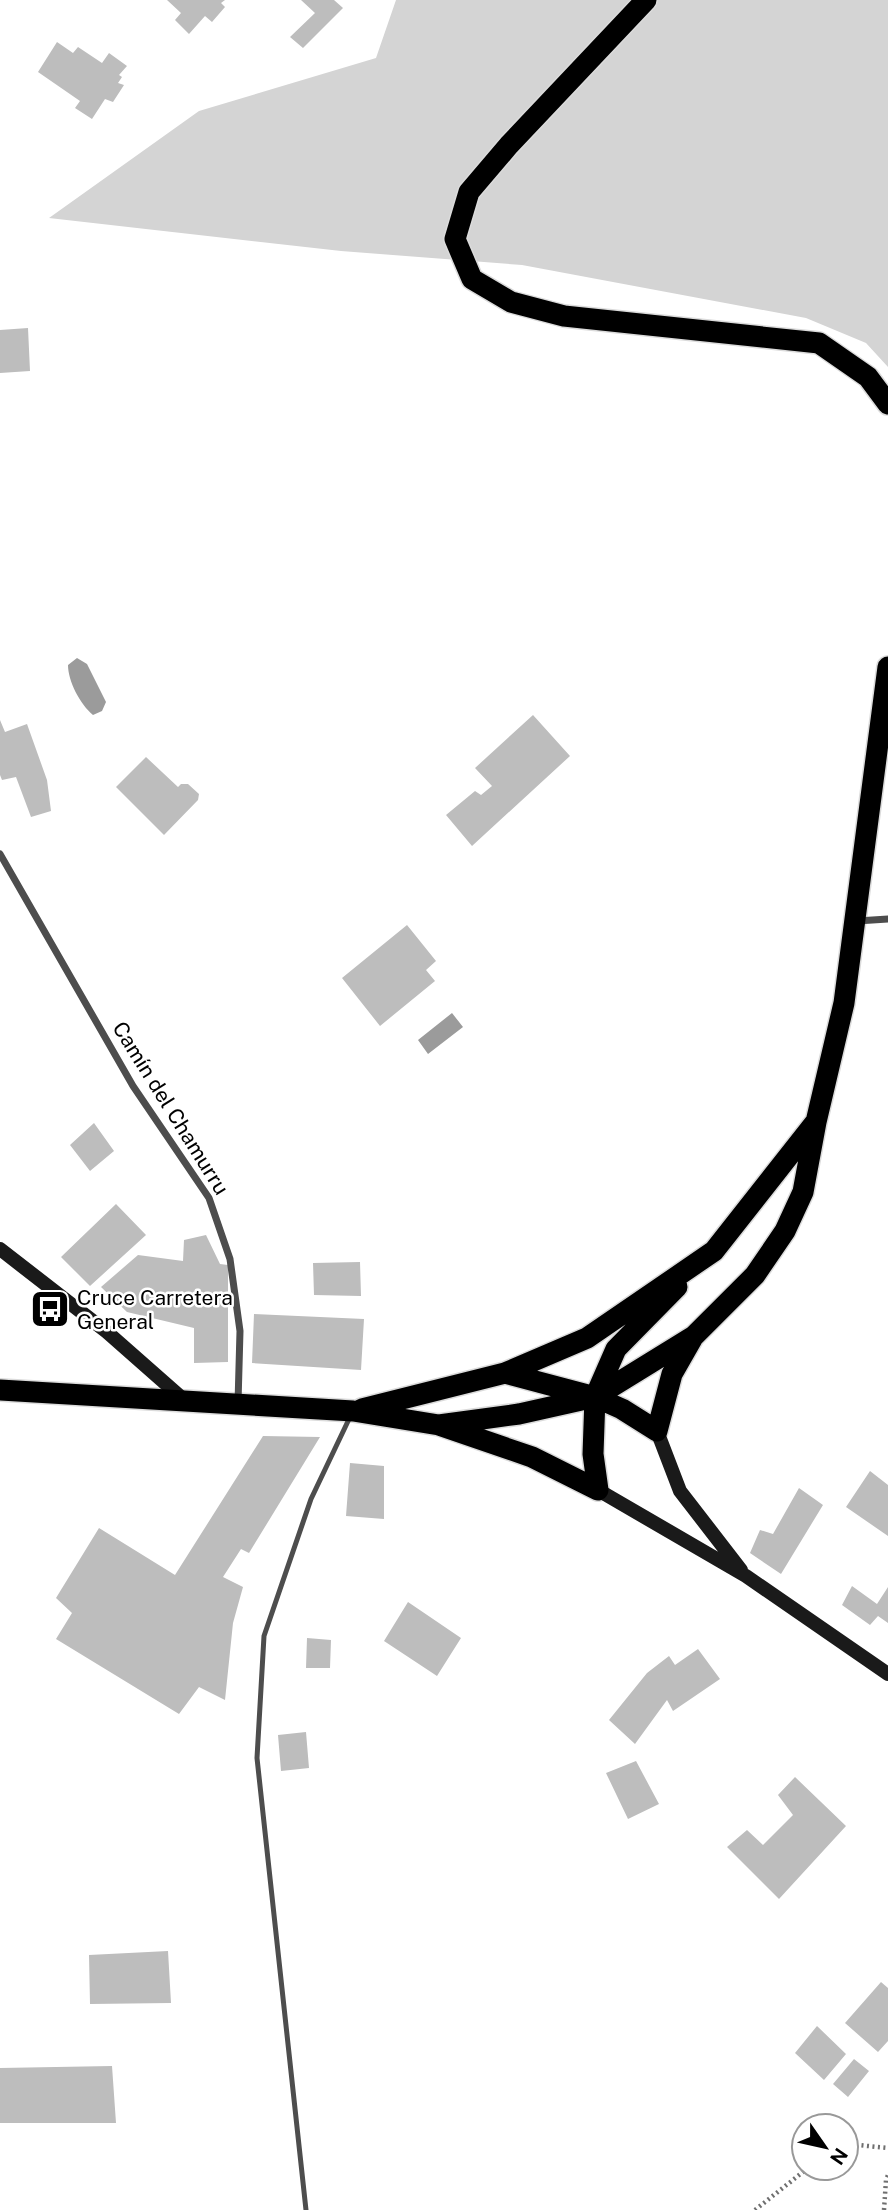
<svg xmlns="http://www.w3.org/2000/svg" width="888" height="2210" font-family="'Public Sans',sans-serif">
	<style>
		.green { fill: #d4d4d4 }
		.water { fill: #9b9b9b }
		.building { fill: #bdbdbd }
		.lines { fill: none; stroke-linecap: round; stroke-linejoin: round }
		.highway-casing { stroke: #dbdbdb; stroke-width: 24 }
		.path { stroke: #6f6f6f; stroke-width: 4.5; stroke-dasharray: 2 3.5; stroke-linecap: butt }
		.lane { stroke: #4d4d4d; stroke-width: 5 }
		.street { stroke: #4d4d4d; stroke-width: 7 }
		.secondary { stroke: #1a1a1a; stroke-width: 14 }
		.highway { stroke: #000; stroke-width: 21 }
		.labels { text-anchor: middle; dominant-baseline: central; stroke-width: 5; stroke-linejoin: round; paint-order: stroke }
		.street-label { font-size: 21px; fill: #000; stroke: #fff }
		.poi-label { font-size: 21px; fill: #000; stroke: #fff; text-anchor: start }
	</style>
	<rect width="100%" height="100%" fill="#fff"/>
	<path class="green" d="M 396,0 L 888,0 L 888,367 L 866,343 L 806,318 L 522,265 L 341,251 L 49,218 L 199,111 L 376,58 Z"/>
	<path class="water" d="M 77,658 L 87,664 L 106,702 L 102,711 L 93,715 C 80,704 68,681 68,665 Z
		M 452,1013 L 463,1027 L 428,1054 L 418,1040 Z"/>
	<path class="building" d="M 167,0 L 225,0 L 221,3 L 225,7 L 212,22 L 205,16 L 189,34 L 175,20 L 181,13 Z
		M 301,0 L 334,0 L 343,8 L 303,48 L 290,37 L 315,13 Z
		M 57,42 L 73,53 L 78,47 L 102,63 L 109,53 L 127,66 L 119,75 L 122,77 L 118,83 L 124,85 L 113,102 L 105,99 L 92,119 L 75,108 L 80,101 L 38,72 Z
		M 28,328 L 30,371 L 0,373 L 0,330 Z
		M 533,715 L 570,756 L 472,846 L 446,815 L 475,791 L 481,795 L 492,786 L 475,768 Z
		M 0,720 L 5,732 L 27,724 L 47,780 L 51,811 L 31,817 L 16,777 L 2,780 L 0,775 Z
		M 146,757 L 178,787 L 181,784 L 188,784 L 199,794 L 198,800 L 164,835 L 116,787 Z
		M 407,925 L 436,961 L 426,970 L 435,981 L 380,1026 L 342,978 Z
		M 94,1123 L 114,1151 L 90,1171 L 70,1145 Z
		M 116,1204 L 146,1235 L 90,1286 L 61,1257 Z
		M 206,1235 L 220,1264 L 228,1265 L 228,1362 L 194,1363 L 194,1328 L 127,1312 L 101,1287 L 138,1255 L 183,1261 L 184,1240 Z
		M 360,1262 L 361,1296 L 314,1295 L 313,1263 Z
		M 254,1314 L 364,1319 L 361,1370 L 252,1363 Z
		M 263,1436 L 320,1437 L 249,1553 L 241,1549 L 223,1577 L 243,1587 L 233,1623 L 225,1700 L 199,1687 L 179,1714 L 56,1639 L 72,1613 L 56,1598 L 99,1528 L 175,1575 Z
		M 350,1463 L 384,1466 L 384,1519 L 346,1516 Z
		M 870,1471 L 888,1485 L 888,1536 L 846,1507 Z
		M 799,1488 L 823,1505 L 781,1574 L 750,1553 L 760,1530 L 773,1534 Z
		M 852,1586 L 877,1604 L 888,1587 L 888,1623 L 878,1616 L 870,1625 L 842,1605 Z
		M 408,1602 L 461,1638 L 437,1676 L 384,1641 Z
		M 307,1638 L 331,1640 L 330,1668 L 306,1668 Z
		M 698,1649 L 720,1679 L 673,1711 L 667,1700 L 635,1744 L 609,1720 L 647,1673 L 669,1656 L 675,1665 Z
		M 306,1732 L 309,1768 L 281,1771 L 278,1735 Z
		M 636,1761 L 659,1804 L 628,1819 L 606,1773 Z
		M 795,1777 L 846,1826 L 779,1899 L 727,1847 L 747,1830 L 763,1845 L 793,1815 L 778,1795 Z
		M 168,1951 L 171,2003 L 90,2004 L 89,1955 Z
		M 881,1982 L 888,1988 L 888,2041 L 878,2052 L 845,2023 Z
		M 817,2026 L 846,2054 L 824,2080 L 795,2053 Z
		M 854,2059 L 869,2071 L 848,2097 L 833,2084 Z
		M 112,2066 L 116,2123 L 0,2123 L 0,2068 Z"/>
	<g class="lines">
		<g class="highway-casing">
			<path id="highway" d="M 646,0 L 509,145 L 469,192 L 455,239 L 472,279 L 511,302 L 564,316 L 819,343 L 868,377 L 888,404
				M 505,1373 L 595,1397 L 622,1409 L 657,1431 L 672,1374 L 692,1339
				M 0,1390 L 353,1411 L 439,1425 L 532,1457 L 598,1490
				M 362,1409 L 505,1373 L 587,1338 L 714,1251 L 814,1124
				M 439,1425 L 519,1414 L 595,1397 L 694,1336 L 755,1275 L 785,1231 L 803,1192 L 816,1122 L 844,1003 L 888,667
				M 598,1490 L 593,1454 L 595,1397 L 616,1349 L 677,1287"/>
		</g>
		<path class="path" d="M 846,2150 L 858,2145 L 888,2148
			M 755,2210 L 808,2168
			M 884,2210 L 886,2180 L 888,2175"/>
		<path class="lane" d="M 306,2210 L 257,1758 L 264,1636 L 311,1499 L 350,1417"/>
		<path class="street" d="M 0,854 L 133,1086 L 209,1198 L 230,1259 L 240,1331 L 238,1403
			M 857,921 L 888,919"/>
		<path class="secondary" d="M 0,1249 L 107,1332 L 183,1399
			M 657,1431 L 680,1491 L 741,1570
			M 598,1490 L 746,1576 L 888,1674"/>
		<use href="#highway" class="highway"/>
	</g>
	<defs>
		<g id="bus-square" transform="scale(2.0125)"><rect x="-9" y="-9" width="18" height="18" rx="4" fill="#000" stroke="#fff"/><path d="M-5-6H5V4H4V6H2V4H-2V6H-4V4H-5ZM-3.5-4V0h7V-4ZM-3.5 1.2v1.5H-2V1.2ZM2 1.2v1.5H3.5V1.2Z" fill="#fff"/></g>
	</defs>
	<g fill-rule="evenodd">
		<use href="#bus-square" x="50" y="1309"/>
	</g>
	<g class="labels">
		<g class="street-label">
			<text transform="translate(171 1108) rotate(58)">Camín del Chamurru</text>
		</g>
		<g class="poi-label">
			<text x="77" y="1297">Cruce Carretera<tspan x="77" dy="24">General</tspan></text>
		</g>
	</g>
	<g transform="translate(825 2147) rotate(124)"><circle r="33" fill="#ffffff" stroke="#999999" stroke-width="2"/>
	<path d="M0-5L12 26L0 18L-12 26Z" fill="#000000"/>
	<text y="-10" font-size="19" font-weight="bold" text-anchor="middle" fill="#000000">N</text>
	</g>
</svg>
